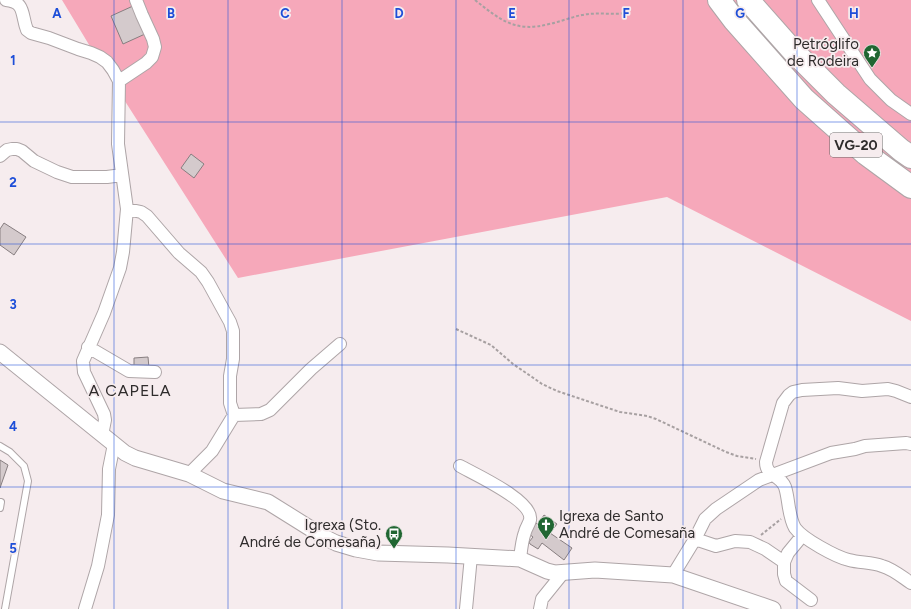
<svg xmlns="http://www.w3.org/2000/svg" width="911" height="609" font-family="Figtree,sans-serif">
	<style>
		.green { fill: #f6a8ba }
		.building { fill: #d4cacc; stroke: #877e80 }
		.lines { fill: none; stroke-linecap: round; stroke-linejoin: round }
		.service-casing { stroke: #aea5a7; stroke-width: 8 }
		.minor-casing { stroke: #aea5a7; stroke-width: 14 }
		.tertiary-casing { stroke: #aea5a7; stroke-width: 17 }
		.motorway-casing { stroke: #aea5a7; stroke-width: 24 }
		.path { stroke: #a7a0a1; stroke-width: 2; stroke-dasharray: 3 2; stroke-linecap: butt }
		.service { stroke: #fff; stroke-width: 6 }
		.minor { stroke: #fff; stroke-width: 12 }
		.tertiary { stroke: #fff; stroke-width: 15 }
		.motorway { stroke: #fff; stroke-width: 22 }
		.grid { fill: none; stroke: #1d4ed8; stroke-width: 1; stroke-opacity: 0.55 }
		.labels { text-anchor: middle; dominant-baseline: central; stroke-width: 3.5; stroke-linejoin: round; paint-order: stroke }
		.shield { fill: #f6ecee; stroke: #6b6666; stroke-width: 1 }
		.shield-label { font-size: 14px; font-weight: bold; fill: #2f2c2c }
		.poi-label { font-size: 15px; fill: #2f2c2c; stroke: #f6ecee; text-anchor: end }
		.neighbourhood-label { font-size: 16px; letter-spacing: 1px; fill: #2f2c2c; stroke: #f6ecee }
		.grid-label { font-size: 13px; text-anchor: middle; font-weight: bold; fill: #1d4ed8; stroke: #f6ecee; stroke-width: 3.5; stroke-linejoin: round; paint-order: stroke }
	</style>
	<rect width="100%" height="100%" fill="#f6ecee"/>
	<path class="green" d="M 62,0 L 911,0 L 911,321 L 667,197 L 238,278 L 91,48 Z"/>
	<path class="building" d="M 133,6 L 145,34 L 123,44 L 111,16 Z
		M 191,154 L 204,164 L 194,178 L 181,168 Z
		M 4,223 L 26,237 L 14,255 L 0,245 L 0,229 Z
		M 148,357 L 149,368 L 134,369 L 134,358 Z
		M 0,460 L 8,465 L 0,488 Z
		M 544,515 L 557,524 L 550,533 L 572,548 L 564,560 L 542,543 L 538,549 L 530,544 L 529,542 L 533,537 L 529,534 L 536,523 L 538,524 Z"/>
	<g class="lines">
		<g class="service-casing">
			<path id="service" d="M 0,446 L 10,452 L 24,466 L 28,481 L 5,609
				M 0,508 L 1,502"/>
		</g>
		<g class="minor-casing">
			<path id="minor" d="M 6,0 C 26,2 21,15 27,30 L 31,33 L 49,38 L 78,49 L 91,53 L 100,57 L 107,62 L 113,70 L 119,81 L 118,144 L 127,209 L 123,252 L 120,268 L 104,313 L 83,361 L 84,372 L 104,414 L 105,420 L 102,435
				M 818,0 L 870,79 L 891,100 L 911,114
				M 119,81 L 146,63 L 152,57 L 155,47 L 153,39 L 142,15 L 136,0
				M 0,156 L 7,150 L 12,149 L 17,149 L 22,151 L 34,161 L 57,172 L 72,177 L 107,177 L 122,175
				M 127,209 L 141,212 L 147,216 L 179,253 L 201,272 L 208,282 L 230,322 L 233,331 L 233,359 L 230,376 L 230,403 L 234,415
				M 88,347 L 129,371 L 155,372
				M 911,397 L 896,391 L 888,389 L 862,391 L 838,388 L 802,390 L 793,392 L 789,395 L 783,403 L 766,462 C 766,477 780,474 785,487 C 789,499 788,516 795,528 C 803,539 836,557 849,560 C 860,563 872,562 882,566 C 893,569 902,577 911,583
				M 460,466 C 474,474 534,501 530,520 C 529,524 526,528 525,532 C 522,540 521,550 520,559
				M 189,474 L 212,451 L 234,415 L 261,414 L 270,410 L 311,369 L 340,344
				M 802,536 L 788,553 L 784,562 L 784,574 L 786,581 L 811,600
				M 695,539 L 716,546 L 735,541 L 750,542 L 765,549 L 784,562
				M 673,575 L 695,539 L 705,519 L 716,509 L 759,480 L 831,453 L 855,449 L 865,446 L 906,443 L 911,444
				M 85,609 L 98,566 L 108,515 L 109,469 L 114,444
				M 466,609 L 471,556
				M 540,609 L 542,599 L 563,573"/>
		</g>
		<g class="tertiary-casing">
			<path id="tertiary" d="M 0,352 L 125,453 L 135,458 L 189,474 L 223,491 L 268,502 L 324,537 L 336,543 L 356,549 L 378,553 L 448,555 L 520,559 L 547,571 L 555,573 L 595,570 L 673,575 L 773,609"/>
		</g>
		<g class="motorway-casing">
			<path id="motorway" d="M 719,0 L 734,20 L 804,99 L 866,154 L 911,187
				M 748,0 L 794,52 L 836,94 L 901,150 L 911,157"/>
		</g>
		<path class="path" d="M 475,0 C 500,20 516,33 549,24 C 560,22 571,17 582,15 C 597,12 612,15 627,13
			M 456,329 L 491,345 L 513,364 L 532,377 L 542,384 L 557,391 L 620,412 L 647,416 L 656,419 L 726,452 L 737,456 L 756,459
			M 761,535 L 781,519"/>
		<use href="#service" class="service"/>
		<use href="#minor" class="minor"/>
		<use href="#tertiary" class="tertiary"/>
		<use href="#motorway" class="motorway"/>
	</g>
	<path class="grid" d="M 114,0 L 114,609M 228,0 L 228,609M 342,0 L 342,609M 456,0 L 456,609M 569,0 L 569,609M 683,0 L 683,609M 797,0 L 797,609M 0,122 L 911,122M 0,244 L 911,244M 0,365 L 911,365M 0,487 L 911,487"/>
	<defs>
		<g id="sight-pin" transform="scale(0.9)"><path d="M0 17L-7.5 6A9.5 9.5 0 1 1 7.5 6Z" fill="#206632" stroke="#f6ecee"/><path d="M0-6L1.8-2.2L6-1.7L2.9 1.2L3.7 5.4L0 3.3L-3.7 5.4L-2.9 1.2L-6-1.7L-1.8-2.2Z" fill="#fff"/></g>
		<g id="church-pin" transform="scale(0.9)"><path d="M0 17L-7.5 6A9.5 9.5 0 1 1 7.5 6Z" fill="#206632" stroke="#f6ecee"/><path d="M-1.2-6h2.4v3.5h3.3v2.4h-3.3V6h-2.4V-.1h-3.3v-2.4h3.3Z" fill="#fff"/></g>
		<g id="bus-pin" transform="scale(0.9)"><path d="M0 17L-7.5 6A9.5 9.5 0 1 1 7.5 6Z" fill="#206632" stroke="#f6ecee"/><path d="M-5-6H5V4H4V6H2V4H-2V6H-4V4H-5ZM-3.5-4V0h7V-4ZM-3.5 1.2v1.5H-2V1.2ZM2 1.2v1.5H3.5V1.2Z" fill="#fff"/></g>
	</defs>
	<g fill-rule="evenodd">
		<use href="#sight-pin" x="872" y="53"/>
		<use href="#church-pin" x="546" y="525"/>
		<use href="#bus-pin" x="394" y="534"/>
	</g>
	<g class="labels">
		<rect class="shield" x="830" y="133" width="52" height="24" rx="3"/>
		<g class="shield-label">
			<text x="856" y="145">VG-20</text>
		</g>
		<g class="poi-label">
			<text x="859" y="44">Petróglifo<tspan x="859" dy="17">de Rodeira</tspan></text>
			<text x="559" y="516" text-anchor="start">Igrexa de Santo<tspan x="559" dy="17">André de Comesaña</tspan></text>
			<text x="381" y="525">Igrexa (Sto.<tspan x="381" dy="17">André de Comesaña)</tspan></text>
		</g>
		<g class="neighbourhood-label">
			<text x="130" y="390">A CAPELA</text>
		</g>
	</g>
	<g class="grid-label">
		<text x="57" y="18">A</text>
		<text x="171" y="18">B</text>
		<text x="285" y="18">C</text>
		<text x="399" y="18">D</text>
		<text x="512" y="18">E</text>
		<text x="626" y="18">F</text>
		<text x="740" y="18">G</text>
		<text x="854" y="18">H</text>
		<text x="13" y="65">1</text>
		<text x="13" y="187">2</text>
		<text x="13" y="309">3</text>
		<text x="13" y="431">4</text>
		<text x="13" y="553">5</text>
	</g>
</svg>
